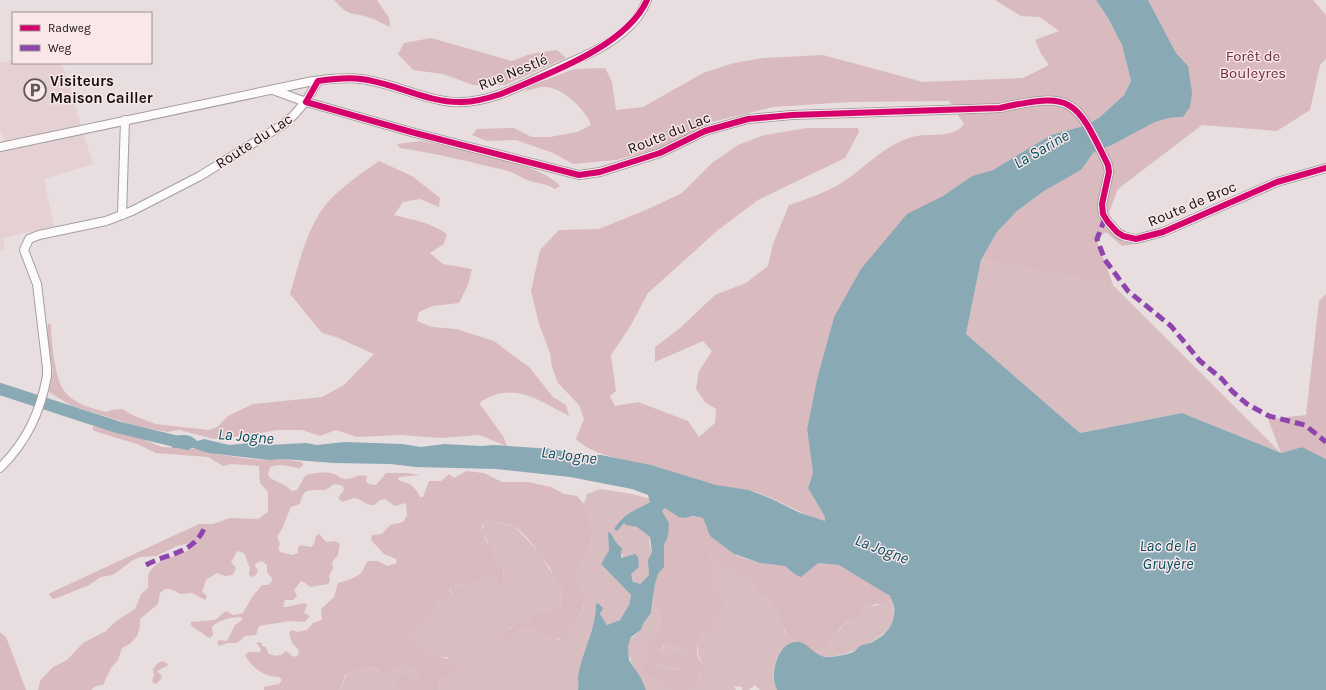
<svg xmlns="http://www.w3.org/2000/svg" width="1326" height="690" font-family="Karla,sans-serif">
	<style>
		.built { fill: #e5d1d4 }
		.green { fill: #d8bec1 }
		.forest { fill: #d9babe; fill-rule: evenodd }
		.water { fill: #89a9b4 }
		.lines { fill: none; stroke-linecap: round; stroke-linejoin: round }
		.river { stroke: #89a9b4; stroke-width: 12 }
		.minor-casing { stroke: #a59e9f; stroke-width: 10 }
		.minor { stroke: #fcfafa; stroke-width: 8 }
		.quiet { stroke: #8e44ad; stroke-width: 5; stroke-dasharray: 10 5; stroke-linecap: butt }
		.cycleway-casing { stroke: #f9e7e9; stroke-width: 8 }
		.cycleway { stroke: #d6006c; stroke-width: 6 }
		.labels { text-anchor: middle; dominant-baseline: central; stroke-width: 3; stroke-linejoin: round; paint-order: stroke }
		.park-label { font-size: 15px; fill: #6c2f3b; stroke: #f9e7e9 }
		.street-label { font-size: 15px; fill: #161011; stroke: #f9e7e9 }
		.poi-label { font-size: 15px; font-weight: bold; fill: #161011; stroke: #f9e7e9; text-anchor: start }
		.water-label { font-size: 16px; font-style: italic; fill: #024e60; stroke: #f9e7e9 }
	</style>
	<rect width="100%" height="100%" fill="#e8dee0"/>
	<path class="built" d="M 13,60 L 13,63 L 62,63 L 93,164 L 44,179 L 54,226 L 3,238 L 5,250 L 0,251 L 0,153 L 7,151 L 0,129 L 0,63 Z"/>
	<path class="green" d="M 981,260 L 1113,285 L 1281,453 L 1182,413 L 1080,433 L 966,334 Z
		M 600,489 L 632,494 L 651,499 L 650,502 C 633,512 626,511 614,529 L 624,523 L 637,527 L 650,537 L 649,542 L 652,552 L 650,556 L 649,575 L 640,584 C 633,584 633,580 631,574 L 638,563 L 638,557 L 623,558 L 620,545 L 609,536 L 609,550 L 601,564 L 631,595 L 629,605 L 620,620 L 607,625 L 600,614 L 602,608 L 598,603 L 596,604 C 596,628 584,648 579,671 C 577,677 579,684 578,690 L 438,690 L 440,681 L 450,675 L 448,657 L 432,658 L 423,655 L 420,645 L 415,644 L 407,635 L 429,620 L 438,603 L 445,600 L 452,593 L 449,588 L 452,585 L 472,584 L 490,577 L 495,580 L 504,579 L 503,568 L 495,561 L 491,549 L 488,546 L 488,542 L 481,532 L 485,521 L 489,520 L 513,526 L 517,529 L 541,554 L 549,569 L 555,575 L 561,587 L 561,603 L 550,614 L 542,613 C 538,616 533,621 529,623 C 517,627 508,621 507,639 L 524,628 L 546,634 L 560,640 L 570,623 L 580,616 L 584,607 L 583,602 L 586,595 L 576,579 L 576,573 L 583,562 L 583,556 L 591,544 L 593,528 L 584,504 L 587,494 Z
		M 713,554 L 719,561 L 751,580 L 758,593 L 765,598 L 778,613 L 785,632 L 796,642 C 777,645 768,674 777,690 L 760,690 L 755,685 L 749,690 L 742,690 L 742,687 L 734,686 L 736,690 L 689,690 L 698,680 L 699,671 L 704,665 C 695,654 696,641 704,629 L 708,632 L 713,631 L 710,622 L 711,618 L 719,612 L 720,598 L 714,589 L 713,566 L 709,558 L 710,555 Z
		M 892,598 L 895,621 C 883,640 836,665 815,654 L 816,651 L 828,644 L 845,623 L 860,617 L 860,608 L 863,605 L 866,607 C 875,606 885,605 892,598 Z
		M 653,605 C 667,617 657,618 659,633 L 645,647 L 648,659 L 648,678 L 656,680 L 671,690 L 646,690 C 639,672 626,662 628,641 L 641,630 L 643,624 L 651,613 Z
		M 665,645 C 673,644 687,650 691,657 L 688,658 L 675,651 C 669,652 663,657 659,652 Z
		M 654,661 L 664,665 L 681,666 L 683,668 L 681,670 L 655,668 L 651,665 L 651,662 Z
		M 405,665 L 419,674 L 419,676 L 414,680 L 408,678 L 398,690 L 340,690 L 346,675 L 369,667 L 379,671 Z"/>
	<path class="forest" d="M 334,0 L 377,0 L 389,18 L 390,27 C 383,24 377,20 370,18 C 351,11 350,18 334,0 Z
		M 995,0 L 1096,0 L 1108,18 L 1122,45 L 1131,81 L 1124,95 L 1100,117 L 1087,125 L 1051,135 L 993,170 L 972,176 L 943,196 L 834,317 L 817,379 L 807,429 L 813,473 L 808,488 L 825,517 L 825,521 C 798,514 776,497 749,490 C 738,488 727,488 716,485 C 693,480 672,470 649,465 C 624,459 595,457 576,439 L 584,419 L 579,405 L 558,383 L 552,367 L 550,353 L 539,324 L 531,291 L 540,250 L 559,230 L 599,229 L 648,209 L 682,193 L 712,163 L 738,145 L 765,135 L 807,128 L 858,128 L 859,132 L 845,158 L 758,200 L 718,230 L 648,293 L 631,325 L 611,355 L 616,391 L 610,396 L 615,406 L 638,402 L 688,421 L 699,437 L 715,423 L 716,409 L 705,402 L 696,389 L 699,371 L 712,351 L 703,341 L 655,362 L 655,347 L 679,329 L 715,295 L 746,283 L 768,266 L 773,244 L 789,205 C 807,199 824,193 840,184 C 864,169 884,145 912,137 C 928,132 953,140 964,124 L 949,101 L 849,102 L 773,107 L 712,122 L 678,141 L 654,150 L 616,160 L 573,164 L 553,153 L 516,140 L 487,141 L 472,135 L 477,129 L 514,128 L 532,137 L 550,137 L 577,132 L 591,125 C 586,109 559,84 541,87 C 535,88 529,90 523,92 L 535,84 L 574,69 L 605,68 L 612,82 L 616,110 L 643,107 L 703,73 L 734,63 L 763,58 L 823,55 L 923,82 L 1023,78 L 1049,65 L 1041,54 L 1035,40 L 1059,31 L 1040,17 L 1021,16 Z
		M 1148,0 L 1313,0 L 1326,15 L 1326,59 L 1320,65 L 1310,110 L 1277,131 L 1202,125 L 1118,189 L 1108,215 L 1112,228 L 1122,238 L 1147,242 L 1122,246 L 1106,232 L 1096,238 L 1113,285 L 981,260 L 997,232 L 1017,211 L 1044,191 L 1081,170 L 1094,152 L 1112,145 L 1155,122 L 1169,118 L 1183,117 L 1188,66 L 1176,53 Z
		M 431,38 L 512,61 L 530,54 L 557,50 L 566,58 L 505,85 L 473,85 L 443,74 L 413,70 L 398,54 L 404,43 Z
		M 421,141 C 453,148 540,162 560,186 L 555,189 C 545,183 540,184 530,181 C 521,178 514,172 504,170 C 470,162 435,153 400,148 L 397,144 Z
		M 379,161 L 412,176 L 440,198 L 439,207 L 420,199 L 403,202 L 394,215 C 413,220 430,222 447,234 L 444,244 L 430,253 L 443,264 L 472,269 L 468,285 L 459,303 L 433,306 L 419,312 L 417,321 L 432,327 L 456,329 L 494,341 L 529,367 L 553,397 L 566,405 L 569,416 C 538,400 512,380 479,403 L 503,436 L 507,446 L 479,435 L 441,438 L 401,435 L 357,437 L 336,430 L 320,436 L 302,430 L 277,430 L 244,436 L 214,439 L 180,430 L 167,432 L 133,425 L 70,405 L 49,392 L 53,371 L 47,333 L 48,323 L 51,325 C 51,340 55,381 65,392 C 75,404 92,409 107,412 L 111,410 L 123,409 L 130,414 L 155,424 L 209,430 L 217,427 L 228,416 L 253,404 L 322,397 L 344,385 L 374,354 L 336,337 L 322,333 L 290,294 C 298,267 304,239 319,214 C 333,192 358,176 379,161 Z
		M 1326,294 L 1326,459 L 1302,447 L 1281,453 L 1268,419 L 1306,415 L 1319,301 Z
		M 93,426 L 135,436 L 162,447 L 196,449 L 208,453 L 250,459 L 271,460 L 283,459 L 302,462 L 303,465 L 300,468 C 288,467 282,463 270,467 L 268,474 L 270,478 L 286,486 L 292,491 L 297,490 L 305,476 C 312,473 326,471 334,474 C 339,475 340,479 345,479 C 353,479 359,473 367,476 L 366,482 L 369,484 L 376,485 L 386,473 L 407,473 L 420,475 L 399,477 L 398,480 L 410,484 L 417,491 L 420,497 L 423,497 L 429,481 L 441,481 L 449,474 L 454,478 L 466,471 L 484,473 L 502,482 L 528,482 L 551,487 L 564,494 L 577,496 L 584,504 L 593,528 L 591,544 L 583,556 L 583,562 L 576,573 L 576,579 L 586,595 C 583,602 585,609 580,615 C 576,622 566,622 569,632 L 564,639 C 556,641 534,629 524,628 L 507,639 L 501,640 L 499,636 L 507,632 L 515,624 L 531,622 L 536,612 C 551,614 549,614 561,604 C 561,599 562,593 561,588 C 555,573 528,533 513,526 C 506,523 496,522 489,520 C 471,528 490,543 493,552 C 494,555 494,558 495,561 L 503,568 L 504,583 L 500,585 L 490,577 L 472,584 L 452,585 L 449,588 L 452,596 L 438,603 L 429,620 L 407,635 L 415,644 L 423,646 L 423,655 C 435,659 450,654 456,666 L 450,675 L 440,681 L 438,690 L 398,690 L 397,681 L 399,677 L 404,674 L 414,680 L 419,676 L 419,674 L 405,665 L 383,672 L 369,667 L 345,675 L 340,690 L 264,690 L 264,687 L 279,684 L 282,680 L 279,677 C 265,678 251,667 245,655 C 250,650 254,653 260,652 L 261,649 L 256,643 L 259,642 L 262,643 L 262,646 L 266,647 L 268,653 C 276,657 279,657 286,651 L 294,657 L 298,655 L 299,650 L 292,643 L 289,633 L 291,630 L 298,632 L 307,630 L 313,623 L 322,620 L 321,609 L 334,597 L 338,583 C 345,581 359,578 363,570 C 365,567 365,564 368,561 L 377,561 L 388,566 L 397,563 L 396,559 L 384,554 L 371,540 L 372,535 L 382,534 L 390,525 L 403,522 L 407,516 L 406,503 L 395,506 L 385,499 C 379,499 377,504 373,505 C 366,506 361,498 354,498 L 342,502 L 338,498 L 344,490 L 343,486 L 335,484 C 331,485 328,490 324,490 C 309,490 303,488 300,504 L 291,507 L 281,531 L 277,536 L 280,544 L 278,547 L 280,552 L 292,555 L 298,553 L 298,547 L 301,545 L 311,547 L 314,544 L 316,536 L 319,534 L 326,542 L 335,541 L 340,544 L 338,555 L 332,562 L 333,568 L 329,576 L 330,581 L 328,584 L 310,587 L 304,582 L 301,581 L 294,590 L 297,596 L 293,600 L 285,600 L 283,607 L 286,607 L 305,603 L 307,605 L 304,613 L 310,616 L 305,622 L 290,621 L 259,626 L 256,635 L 245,636 L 237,643 L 228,643 L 219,646 L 217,642 L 220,640 L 227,641 L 235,625 L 242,620 L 241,617 C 232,617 218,620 212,627 L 213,635 L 210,638 L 207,637 C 201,631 196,630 191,625 L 191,622 L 215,620 L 226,611 L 233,615 L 243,613 L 252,597 L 262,585 L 268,585 L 272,581 L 272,578 L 267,572 L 267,565 L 262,561 L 256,563 L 255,566 L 258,570 L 256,575 L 251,577 L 249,575 L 250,567 C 246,562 247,557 244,553 L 237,551 L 231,562 L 236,568 L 233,575 L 225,576 L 217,573 L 206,580 L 202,592 L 207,596 L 205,600 L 192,593 L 181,594 L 170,589 L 165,589 L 160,593 L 158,604 L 140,619 L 140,627 L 137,636 L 130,644 L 122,648 L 118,660 L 111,668 L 103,685 L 96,686 L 91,690 L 38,690 L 40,681 L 53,667 L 67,660 L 83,643 L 106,631 L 116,621 L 135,609 L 141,594 L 148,588 C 149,583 147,577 149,573 C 159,555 183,558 195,545 L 195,542 L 177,546 L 156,556 L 140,557 L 133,560 L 113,575 L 101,577 L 89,585 L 57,598 L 53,599 L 49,595 L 50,593 L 199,524 L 213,524 L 230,518 L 258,519 L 268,512 L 268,492 L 260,483 L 259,466 L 231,464 L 223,466 L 208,457 L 156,453 L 137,444 L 97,432 L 93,430 Z
		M 665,507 C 672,509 677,516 684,518 L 689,516 L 703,518 L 710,536 L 737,556 L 760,563 L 785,566 L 789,568 L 818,563 L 839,565 L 877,587 L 892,598 L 884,605 L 875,604 L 870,607 L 862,606 L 860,608 L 861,615 C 857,621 850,619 845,623 C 835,632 831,647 816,651 L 815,654 L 805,645 L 793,640 L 787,634 L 781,623 L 778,613 L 765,598 L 758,593 L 751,580 L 722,564 L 713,555 L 710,555 L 709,558 L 713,566 L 714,589 L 723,602 L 723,608 C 710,622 711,613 713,634 L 710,634 L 704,629 C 699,636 694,651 699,659 C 701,662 703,663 705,667 L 699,671 L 698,681 L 689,690 L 671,690 L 656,680 L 648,678 L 642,672 L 648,660 L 645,647 L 659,633 C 657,618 667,617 653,605 L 655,584 L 658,574 L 664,567 L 664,545 L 669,523 L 662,511 ZM 664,645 C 673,644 687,650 691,657 L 688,658 L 675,651 C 669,652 663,656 659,652 ZM 654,661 L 664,665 L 681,667 L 683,668 L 681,670 L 655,668 L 651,665 Z
		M 0,632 L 6,637 L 26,690 L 0,690 Z
		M 163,661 L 168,664 L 167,666 L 157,671 L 162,676 L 161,679 L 156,684 L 153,683 L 152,681 L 154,675 L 153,669 L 158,663 Z"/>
	<path class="water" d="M 1096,0 L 1148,0 L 1176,53 L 1188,66 L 1192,93 L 1190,107 L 1183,117 L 1169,118 L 1155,122 L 1112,145 L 1094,152 L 1081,170 L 1044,191 L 1017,211 L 997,232 L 981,260 L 966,334 L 1080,433 L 1182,413 L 1281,453 L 1302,447 L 1326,459 L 1326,690 L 777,690 C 769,676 777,644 795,642 C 807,640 814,657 827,657 C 830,658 850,654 853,652 C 856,650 858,648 860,646 C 865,644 870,644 874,641 C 892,632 900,614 890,596 L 839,565 L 818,563 L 801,577 L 796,575 L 785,566 L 760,563 L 734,554 L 710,536 L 703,518 L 693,516 L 684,518 L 679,517 L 665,508 L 662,511 L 669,523 L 668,536 L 664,545 L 664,567 L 658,574 L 655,584 L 651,613 L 643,624 L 641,630 L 631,637 L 628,646 L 629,660 L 641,678 L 646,690 L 578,690 C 579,684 577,677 579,671 C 584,648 596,628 596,604 L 598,603 L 603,608 L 600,614 L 607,625 L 620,620 L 629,605 L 631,595 L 601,564 L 609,550 L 608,533 L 610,532 L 615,541 L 622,548 L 621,556 L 622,558 L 635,554 L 638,557 L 639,567 L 631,574 L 633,582 L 640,584 L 649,575 L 648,560 L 652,552 L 650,537 L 637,527 L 626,525 L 624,523 L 617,531 L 614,529 C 626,511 633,512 650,502 L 648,495 L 632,489 L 570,477 L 496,469 L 416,467 L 390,464 L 334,463 L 283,459 L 270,460 L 208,453 L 193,448 L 173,448 L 171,446 L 173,437 C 181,434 191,434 197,441 L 204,439 L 229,445 L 250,443 L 269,445 L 306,443 L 317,445 L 344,442 L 402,444 L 421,447 L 444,444 L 481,446 L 494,445 L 552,449 L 584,455 L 601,455 L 651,465 L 716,485 L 749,490 L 772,499 L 798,512 L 825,521 L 825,517 L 808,488 L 813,473 L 807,429 L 817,379 L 834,317 L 861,269 L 907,214 L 943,196 L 972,176 L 993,170 L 1051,135 L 1087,125 L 1100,117 L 1124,95 L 1131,81 L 1122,45 L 1108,18 Z"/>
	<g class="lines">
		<path class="river" d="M 0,389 L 117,427 L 187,444"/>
		<g class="minor-casing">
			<path id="minor" d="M 273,90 L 303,101 L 415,133 L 579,175 L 600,172 L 660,153 L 705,131 L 748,119 L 792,115 L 1000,108 C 1074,91 1076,100 1108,165 L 1109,172 L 1102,204 L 1103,214 L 1108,222 L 1117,232 L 1123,236 L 1136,239 L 1163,232 L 1277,182 L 1326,168
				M 0,147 L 313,81 C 330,79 345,77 361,79 C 393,83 421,99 452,102 C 489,105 526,83 558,68 C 580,58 603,49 622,33 C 633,24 642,13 647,0
				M 122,215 L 125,120
				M 0,468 C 27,441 40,413 47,376 L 47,368 L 37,284 L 24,250 L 29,239 L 39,235 L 106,221 L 132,211 L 200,176 L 284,124 C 299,112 309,98 318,81"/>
		</g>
		<use href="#minor" class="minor"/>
		<path class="quiet" d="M 1105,218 L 1097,239 L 1105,260 L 1128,291 L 1171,326 L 1200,361 L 1222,379 L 1232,391 L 1247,404 L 1269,416 L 1305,425 L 1326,442
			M 146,565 C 170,552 192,555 205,527"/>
		<g class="cycleway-casing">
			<path id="cycleway" d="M 647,0 C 626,47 547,74 501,94 C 489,98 476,102 462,102 C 427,103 395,83 361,79 C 346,77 332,79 318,81 L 306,102 L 415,133 L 579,175 L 600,172 L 660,153 L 705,131 L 748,119 L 792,115 L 1000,108 C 1074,91 1076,100 1108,165 L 1109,172 L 1102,204 L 1103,214 L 1108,222 L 1117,232 L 1123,236 L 1136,239 L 1163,232 L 1277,182 L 1326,168"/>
		</g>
		<use href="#cycleway" class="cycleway"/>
	</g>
	<defs>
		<g id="parking-ring" transform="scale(1.15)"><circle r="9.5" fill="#f9e7e9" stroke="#605859" stroke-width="1.5"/><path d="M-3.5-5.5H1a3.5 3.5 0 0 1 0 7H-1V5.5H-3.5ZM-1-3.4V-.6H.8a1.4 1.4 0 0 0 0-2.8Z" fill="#605859"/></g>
	</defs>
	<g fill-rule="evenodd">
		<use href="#parking-ring" x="35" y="90"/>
	</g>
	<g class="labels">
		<g class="park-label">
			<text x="1253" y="56">Forêt de<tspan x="1253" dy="17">Bouleyres</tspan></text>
		</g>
		<g class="street-label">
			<text transform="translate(513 72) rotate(-22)">Rue Nestlé</text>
			<text transform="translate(669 133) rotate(-22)">Route du Lac</text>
			<text transform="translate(254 141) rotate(-33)">Route du Lac</text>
			<text transform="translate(1192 204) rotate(-23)">Route de Broc</text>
		</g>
		<g class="poi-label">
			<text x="50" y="81">Visiteurs<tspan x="50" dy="17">Maison Cailler</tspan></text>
		</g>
		<g class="water-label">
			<text transform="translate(1041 149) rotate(-30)">La Sarine</text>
			<text transform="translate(246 436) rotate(5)">La Jogne</text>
			<text transform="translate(569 455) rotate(7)">La Jogne</text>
			<text x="1168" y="545">Lac de la<tspan x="1168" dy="18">Gruyère</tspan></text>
			<text transform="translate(882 549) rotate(21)">La Jogne</text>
		</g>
	</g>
	<rect x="12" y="12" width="140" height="52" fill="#f9e7e9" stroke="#9e9193"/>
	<rect x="20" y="25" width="20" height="6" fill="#d6006c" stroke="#9e9193"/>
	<text x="48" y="32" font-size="12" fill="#161011">Radweg</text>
	<rect x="20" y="45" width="20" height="6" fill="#8e44ad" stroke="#9e9193"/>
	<text x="48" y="52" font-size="12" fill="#161011">Weg</text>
</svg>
